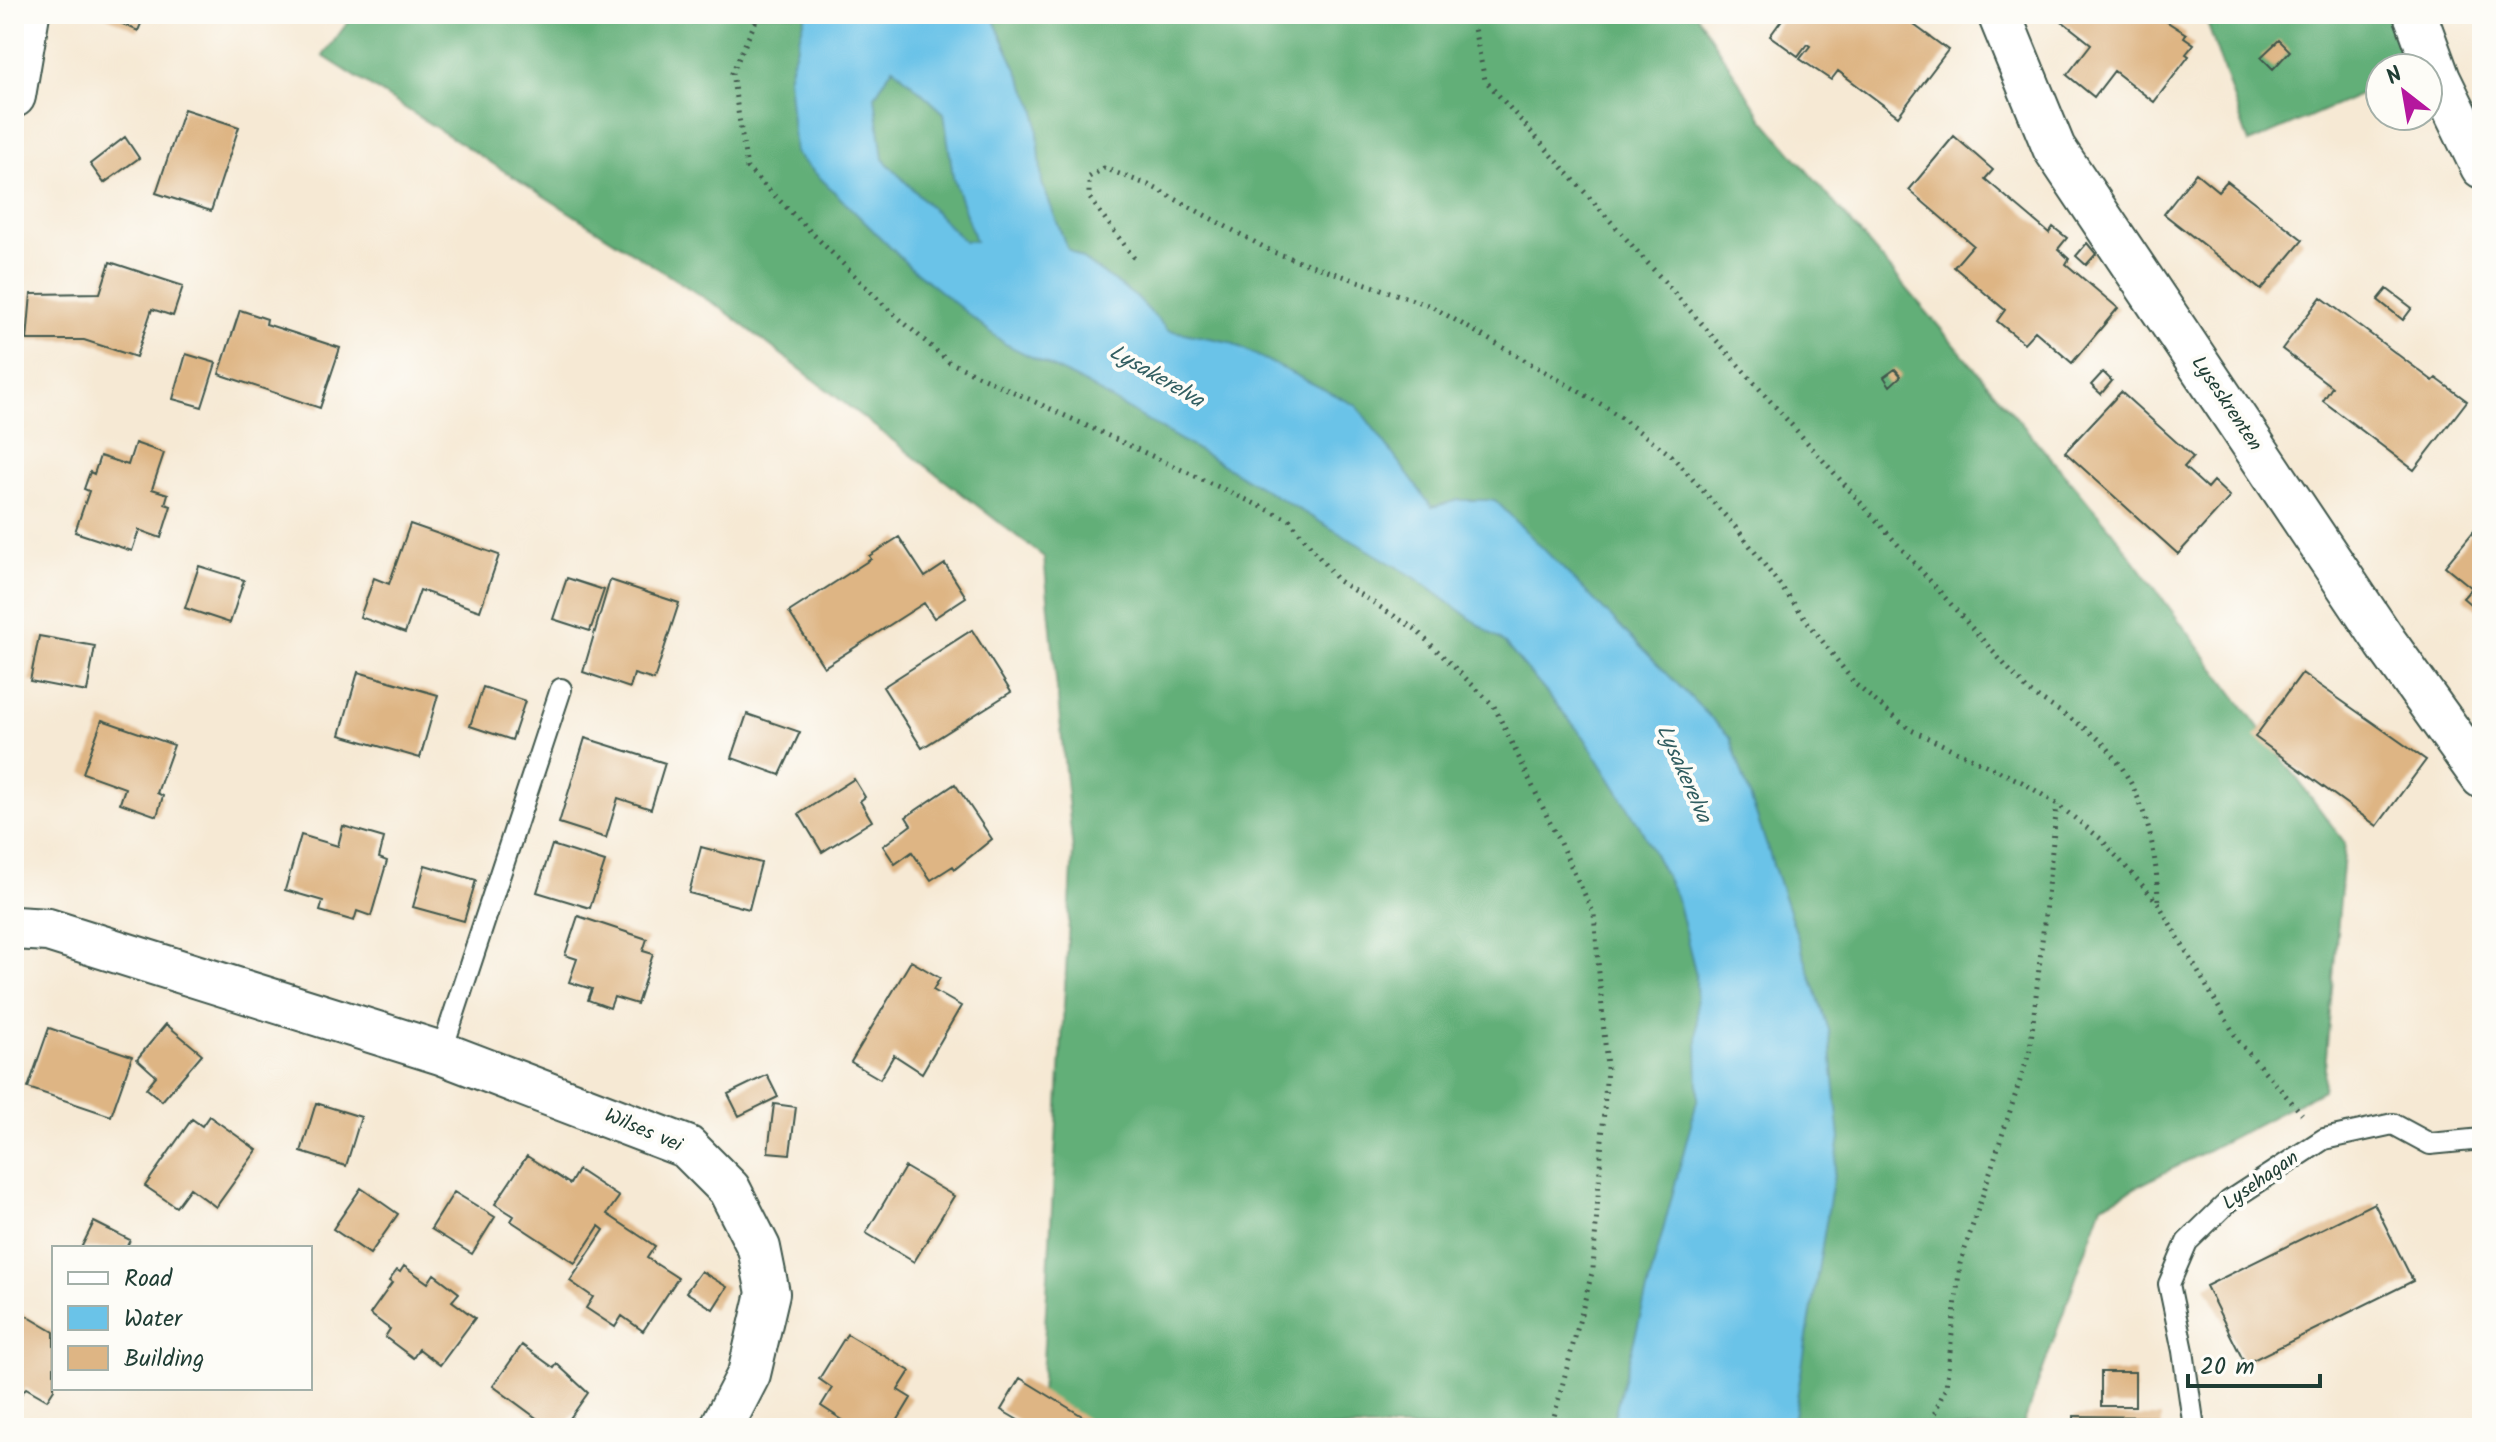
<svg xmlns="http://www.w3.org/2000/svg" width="2496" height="1442" font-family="Kalam,sans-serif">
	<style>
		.forest { fill: #62af78; stroke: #407656; stroke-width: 2 }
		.water { fill: #6ac3e8; stroke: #44808e; stroke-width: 2; fill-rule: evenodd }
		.building { fill: #deb584 }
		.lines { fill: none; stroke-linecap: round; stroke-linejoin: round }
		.lane-casing { stroke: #3f574c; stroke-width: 24 }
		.street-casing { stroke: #3f574c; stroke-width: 46 }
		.path { stroke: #3f574c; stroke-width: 5; stroke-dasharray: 2 6; stroke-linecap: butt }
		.lane { stroke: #fff; stroke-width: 20 }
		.street { stroke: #fff; stroke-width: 42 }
		.labels { text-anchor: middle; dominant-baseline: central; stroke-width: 8; stroke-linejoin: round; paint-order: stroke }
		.street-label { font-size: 20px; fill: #1f3d34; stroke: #fdfcf7 }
		.water-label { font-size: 22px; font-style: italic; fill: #325e61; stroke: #fdfcf7 }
	</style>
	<rect width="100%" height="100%" fill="#fdfcf7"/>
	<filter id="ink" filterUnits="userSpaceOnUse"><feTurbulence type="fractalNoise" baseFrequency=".0125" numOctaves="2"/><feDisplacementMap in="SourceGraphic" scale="16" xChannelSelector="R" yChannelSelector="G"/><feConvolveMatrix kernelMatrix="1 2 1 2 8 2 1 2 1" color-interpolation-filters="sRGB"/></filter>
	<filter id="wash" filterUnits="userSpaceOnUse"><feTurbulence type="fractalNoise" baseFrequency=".006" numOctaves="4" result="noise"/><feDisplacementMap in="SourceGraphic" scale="32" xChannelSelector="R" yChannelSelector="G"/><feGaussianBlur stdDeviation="1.8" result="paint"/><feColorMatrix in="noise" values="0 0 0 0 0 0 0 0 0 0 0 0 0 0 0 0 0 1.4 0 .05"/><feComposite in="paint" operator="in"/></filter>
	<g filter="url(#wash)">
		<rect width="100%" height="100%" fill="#f6e9d4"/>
		<path class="forest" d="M 354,14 L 1696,14 L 1763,119 L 2110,528 L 2345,843 L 2323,1090 L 2102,1205 L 2022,1428 L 1039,1428 L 1073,852 L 1044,557 L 725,311 L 323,56 Z
			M 2204,14 L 2400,14 L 2408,68 L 2380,68 L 2380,86 L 2249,143 Z"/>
		<path class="water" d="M 806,14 L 991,14 L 1036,110 L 1042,183 L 1067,248 L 1136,297 L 1168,330 L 1230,342 L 1357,406 L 1432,507 L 1458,500 L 1495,500 L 1730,737 L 1829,1030 L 1840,1138 L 1792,1428 L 1611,1428 L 1698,1097 L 1696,975 L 1676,896 L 1639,825 L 1584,737 L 1505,644 L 1414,577 L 1078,380 L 1005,344 L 910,267 L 795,153 L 788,77 ZM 893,67 L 944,113 L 953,177 L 975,241 L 964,241 L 883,159 L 875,96 Z"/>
		<g id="blocks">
			<path class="building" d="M 101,14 L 145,14 L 138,31 Z
				M 1786,14 L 1899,14 L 1948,50 L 1898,116 L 1838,71 L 1831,80 L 1800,59 L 1810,46 L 1807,44 L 1798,56 L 1770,36 Z
				M 2053,14 L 2155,14 L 2186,34 L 2184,37 L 2194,44 L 2186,54 L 2189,56 L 2154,102 L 2114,71 L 2094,97 L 2067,75 L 2091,44 Z
				M 2279,40 L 2290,51 L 2273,69 L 2261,57 Z
				M 184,109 L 239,127 L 211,211 L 156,193 Z
				M 1954,136 L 1993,170 L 1985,179 L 2049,233 L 2053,227 L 2067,238 L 2058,249 L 2069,259 L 2066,264 L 2118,308 L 2072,363 L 2035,331 L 2024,343 L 1997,321 L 2005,310 L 1954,267 L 1973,245 L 1909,190 Z
				M 125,137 L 139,158 L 104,183 L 90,164 Z
				M 2196,173 L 2218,191 L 2227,181 L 2303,240 L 2261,290 L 2164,214 Z
				M 2087,243 L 2096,254 L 2086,265 L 2076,256 Z
				M 110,262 L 183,286 L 173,316 L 152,309 L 136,357 L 84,340 L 27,340 L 31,294 L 100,293 Z
				M 2387,289 L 2412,308 L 2403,320 L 2378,300 Z
				M 2321,297 L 2433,381 L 2436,378 L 2467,401 L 2414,470 L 2323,401 L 2332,387 L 2282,349 Z
				M 240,310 L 267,319 L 266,324 L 340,348 L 320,408 L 219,374 Z
				M 186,354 L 216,363 L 202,407 L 173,399 Z
				M 1895,369 L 1901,376 L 1890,386 L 1884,377 Z
				M 2103,372 L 2112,381 L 2101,394 L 2091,385 Z
				M 2121,392 L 2193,457 L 2184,467 L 2207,488 L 2213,481 L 2230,497 L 2178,554 L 2065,452 Z
				M 135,443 L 164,453 L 152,489 L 168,494 L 165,504 L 171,506 L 161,538 L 139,530 L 132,551 L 75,532 L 89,491 L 84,489 L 90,472 L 94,474 L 100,456 L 128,465 Z
				M 2482,521 L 2482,614 L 2463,598 L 2472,588 L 2445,566 Z
				M 410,524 L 499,555 L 480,611 L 420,590 L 405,633 L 360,617 L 374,578 L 389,584 Z
				M 899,537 L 925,577 L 945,564 L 966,597 L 934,618 L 924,603 L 824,667 L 789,612 L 871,559 L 869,556 Z
				M 199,566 L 244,580 L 230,623 L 185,608 Z
				M 567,578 L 604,590 L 590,631 L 553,619 Z
				M 610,580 L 679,603 L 654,680 L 634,674 L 630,688 L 583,672 Z
				M 972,630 L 1011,692 L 922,748 L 883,687 Z
				M 39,636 L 95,646 L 87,692 L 30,681 Z
				M 358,672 L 438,695 L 420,758 L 340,735 Z
				M 2302,673 L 2426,760 L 2377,826 L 2255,737 Z
				M 483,687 L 525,701 L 512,740 L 470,726 Z
				M 747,714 L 800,732 L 780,775 L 732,758 Z
				M 102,720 L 174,745 L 157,793 L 163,796 L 157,816 L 120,803 L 125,788 L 83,773 Z
				M 585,738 L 665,763 L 651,809 L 618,798 L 606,838 L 559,823 Z
				M 854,779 L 865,797 L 860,801 L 872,821 L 822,852 L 799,814 Z
				M 955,784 L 992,839 L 955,869 L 953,866 L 931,880 L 912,852 L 895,864 L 883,846 L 911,825 L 906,817 Z
				M 343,826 L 384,838 L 379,858 L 387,861 L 371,916 L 357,911 L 354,921 L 320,911 L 323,901 L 285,890 L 301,835 L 338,846 Z
				M 552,845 L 605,862 L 590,908 L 537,892 Z
				M 701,847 L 761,863 L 749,909 L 689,893 Z
				M 425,865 L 476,880 L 464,921 L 413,907 Z
				M 578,916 L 647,939 L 643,951 L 653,954 L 637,1004 L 614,997 L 610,1008 L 588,1000 L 592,989 L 569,982 L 577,959 L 565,955 Z
				M 911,961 L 940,978 L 933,990 L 961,1006 L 922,1073 L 894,1055 L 880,1079 L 851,1062 Z
				M 166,1024 L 202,1054 L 162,1101 L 146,1088 L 156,1076 L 137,1059 Z
				M 49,1028 L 132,1056 L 111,1116 L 28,1088 Z
				M 767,1075 L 778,1097 L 739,1116 L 728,1094 Z
				M 316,1103 L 361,1117 L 346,1166 L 301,1152 Z
				M 774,1104 L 796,1107 L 790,1154 L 768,1152 Z
				M 209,1116 L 257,1150 L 216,1207 L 190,1188 L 176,1207 L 145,1186 L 192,1119 L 202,1126 Z
				M 527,1156 L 570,1184 L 578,1170 L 619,1197 L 607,1214 L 655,1246 L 647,1258 L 678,1278 L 643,1331 L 622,1316 L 615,1327 L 586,1308 L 593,1297 L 570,1281 L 604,1230 L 599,1226 L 575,1263 L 511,1221 L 514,1216 L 495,1204 Z
				M 905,1167 L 954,1196 L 914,1262 L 866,1233 Z
				M 361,1188 L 398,1214 L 370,1254 L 333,1229 Z
				M 454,1192 L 495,1217 L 472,1254 L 431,1229 Z
				M 2374,1203 L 2413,1281 L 2245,1364 L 2206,1286 Z
				M 94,1222 L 130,1240 L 126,1248 L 81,1248 Z
				M 404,1266 L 428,1283 L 434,1274 L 459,1293 L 452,1301 L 475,1318 L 440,1365 L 419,1349 L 413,1358 L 385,1337 L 390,1329 L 370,1314 L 392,1283 L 389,1281 L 397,1270 L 400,1272 Z
				M 701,1271 L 727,1287 L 713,1309 L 686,1292 Z
				M 15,1309 L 54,1332 L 54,1389 L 47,1400 L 26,1388 L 14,1403 Z
				M 847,1334 L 910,1371 L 898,1390 L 911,1398 L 893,1428 L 855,1428 L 821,1406 L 832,1388 L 819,1379 Z
				M 522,1345 L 554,1368 L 557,1364 L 588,1393 L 563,1428 L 550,1428 L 493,1386 Z
				M 2101,1372 L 2135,1372 L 2135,1406 L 2101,1406 Z
				M 1020,1378 L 1087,1419 L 1081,1428 L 1013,1428 L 1018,1420 L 1001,1410 Z
				M 2074,1416 L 2161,1417 L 2161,1428 L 2074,1428 Z"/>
		</g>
	</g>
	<g filter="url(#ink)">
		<use href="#blocks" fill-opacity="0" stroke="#3f574c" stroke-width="2"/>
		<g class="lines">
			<g class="lane-casing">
				<path id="lane" d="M 441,1053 L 561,689
					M 2194,1428 L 2183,1351 L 2169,1284 L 2187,1242 L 2229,1201 L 2324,1139 L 2393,1124 L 2430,1144 L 2482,1139"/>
			</g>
			<g class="street-casing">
				<path id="street" d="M 1999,14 L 2054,148 L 2386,643 L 2482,777
					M 2415,14 L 2439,79 L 2482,167
					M 14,96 L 28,14
					M 14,928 L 48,930 L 441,1053 L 687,1147 L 729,1189 L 759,1248 L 768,1293 L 749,1374 L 721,1428"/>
			</g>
			<path class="path" d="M 759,14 L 732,73 L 747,168 L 887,308 L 949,362 L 1290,520 L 1337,580 L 1415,629 L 1494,706 L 1594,914 L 1607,1067 L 1593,1269 L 1551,1428
				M 1471,14 L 1485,80 L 2028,691 C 2051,707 2092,729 2109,750 C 2145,794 2157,848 2158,902
				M 1134,258 L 1089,197 L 1089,177 L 1104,168 L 1151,186 L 1273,252 L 1431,306 L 1606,407 L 1671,455 L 1738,530 L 1855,684 L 1909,729 L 2022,782 L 2057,804 L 2101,839 L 2158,903 L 2239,1042 L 2302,1114
				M 1928,1428 L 1946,1387 L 1960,1264 L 2030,1050 L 2057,805"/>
			<use href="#lane" class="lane"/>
			<use href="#street" class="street"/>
		</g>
	</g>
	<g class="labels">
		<g class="street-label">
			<text transform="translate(2226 404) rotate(56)">Lyseskrenten</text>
			<text transform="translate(643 1131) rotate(23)">Wilses vei</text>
			<text transform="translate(2261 1181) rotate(-35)">Lysehagan</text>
		</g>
		<g class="water-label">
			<text transform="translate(1156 377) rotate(30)">Lysakerelva</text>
			<text transform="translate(1683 774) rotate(66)">Lysakerelva</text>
		</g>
	</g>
	<rect width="2496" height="1442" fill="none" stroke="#fdfcf7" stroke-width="48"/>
	<rect x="52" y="1246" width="260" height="144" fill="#fdfcf7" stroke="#a4b0a9" stroke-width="2"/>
	<rect x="68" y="1272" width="40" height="12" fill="#ffffff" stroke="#a4b0a9" stroke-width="2"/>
	<text x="124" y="1286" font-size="24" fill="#1f3d34">Road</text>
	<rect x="68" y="1306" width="40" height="24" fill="#6ac3e8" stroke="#a4b0a9" stroke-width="2"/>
	<text x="124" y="1326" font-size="24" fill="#1f3d34">Water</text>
	<rect x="68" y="1346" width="40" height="24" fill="#deb584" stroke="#a4b0a9" stroke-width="2"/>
	<text x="124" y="1366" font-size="24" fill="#1f3d34">Building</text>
	<g transform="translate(2404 92) rotate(329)"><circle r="38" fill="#fdfcf7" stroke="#a4b0a9" stroke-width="2"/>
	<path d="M0-6L14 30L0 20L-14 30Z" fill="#b5179e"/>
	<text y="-12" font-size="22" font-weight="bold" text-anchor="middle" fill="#1f3d34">N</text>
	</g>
	<path d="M2188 1374v12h132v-12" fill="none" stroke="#1f3d34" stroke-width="4"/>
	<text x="2200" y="1374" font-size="24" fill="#1f3d34" stroke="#fdfcf7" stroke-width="6" paint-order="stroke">20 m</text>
</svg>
